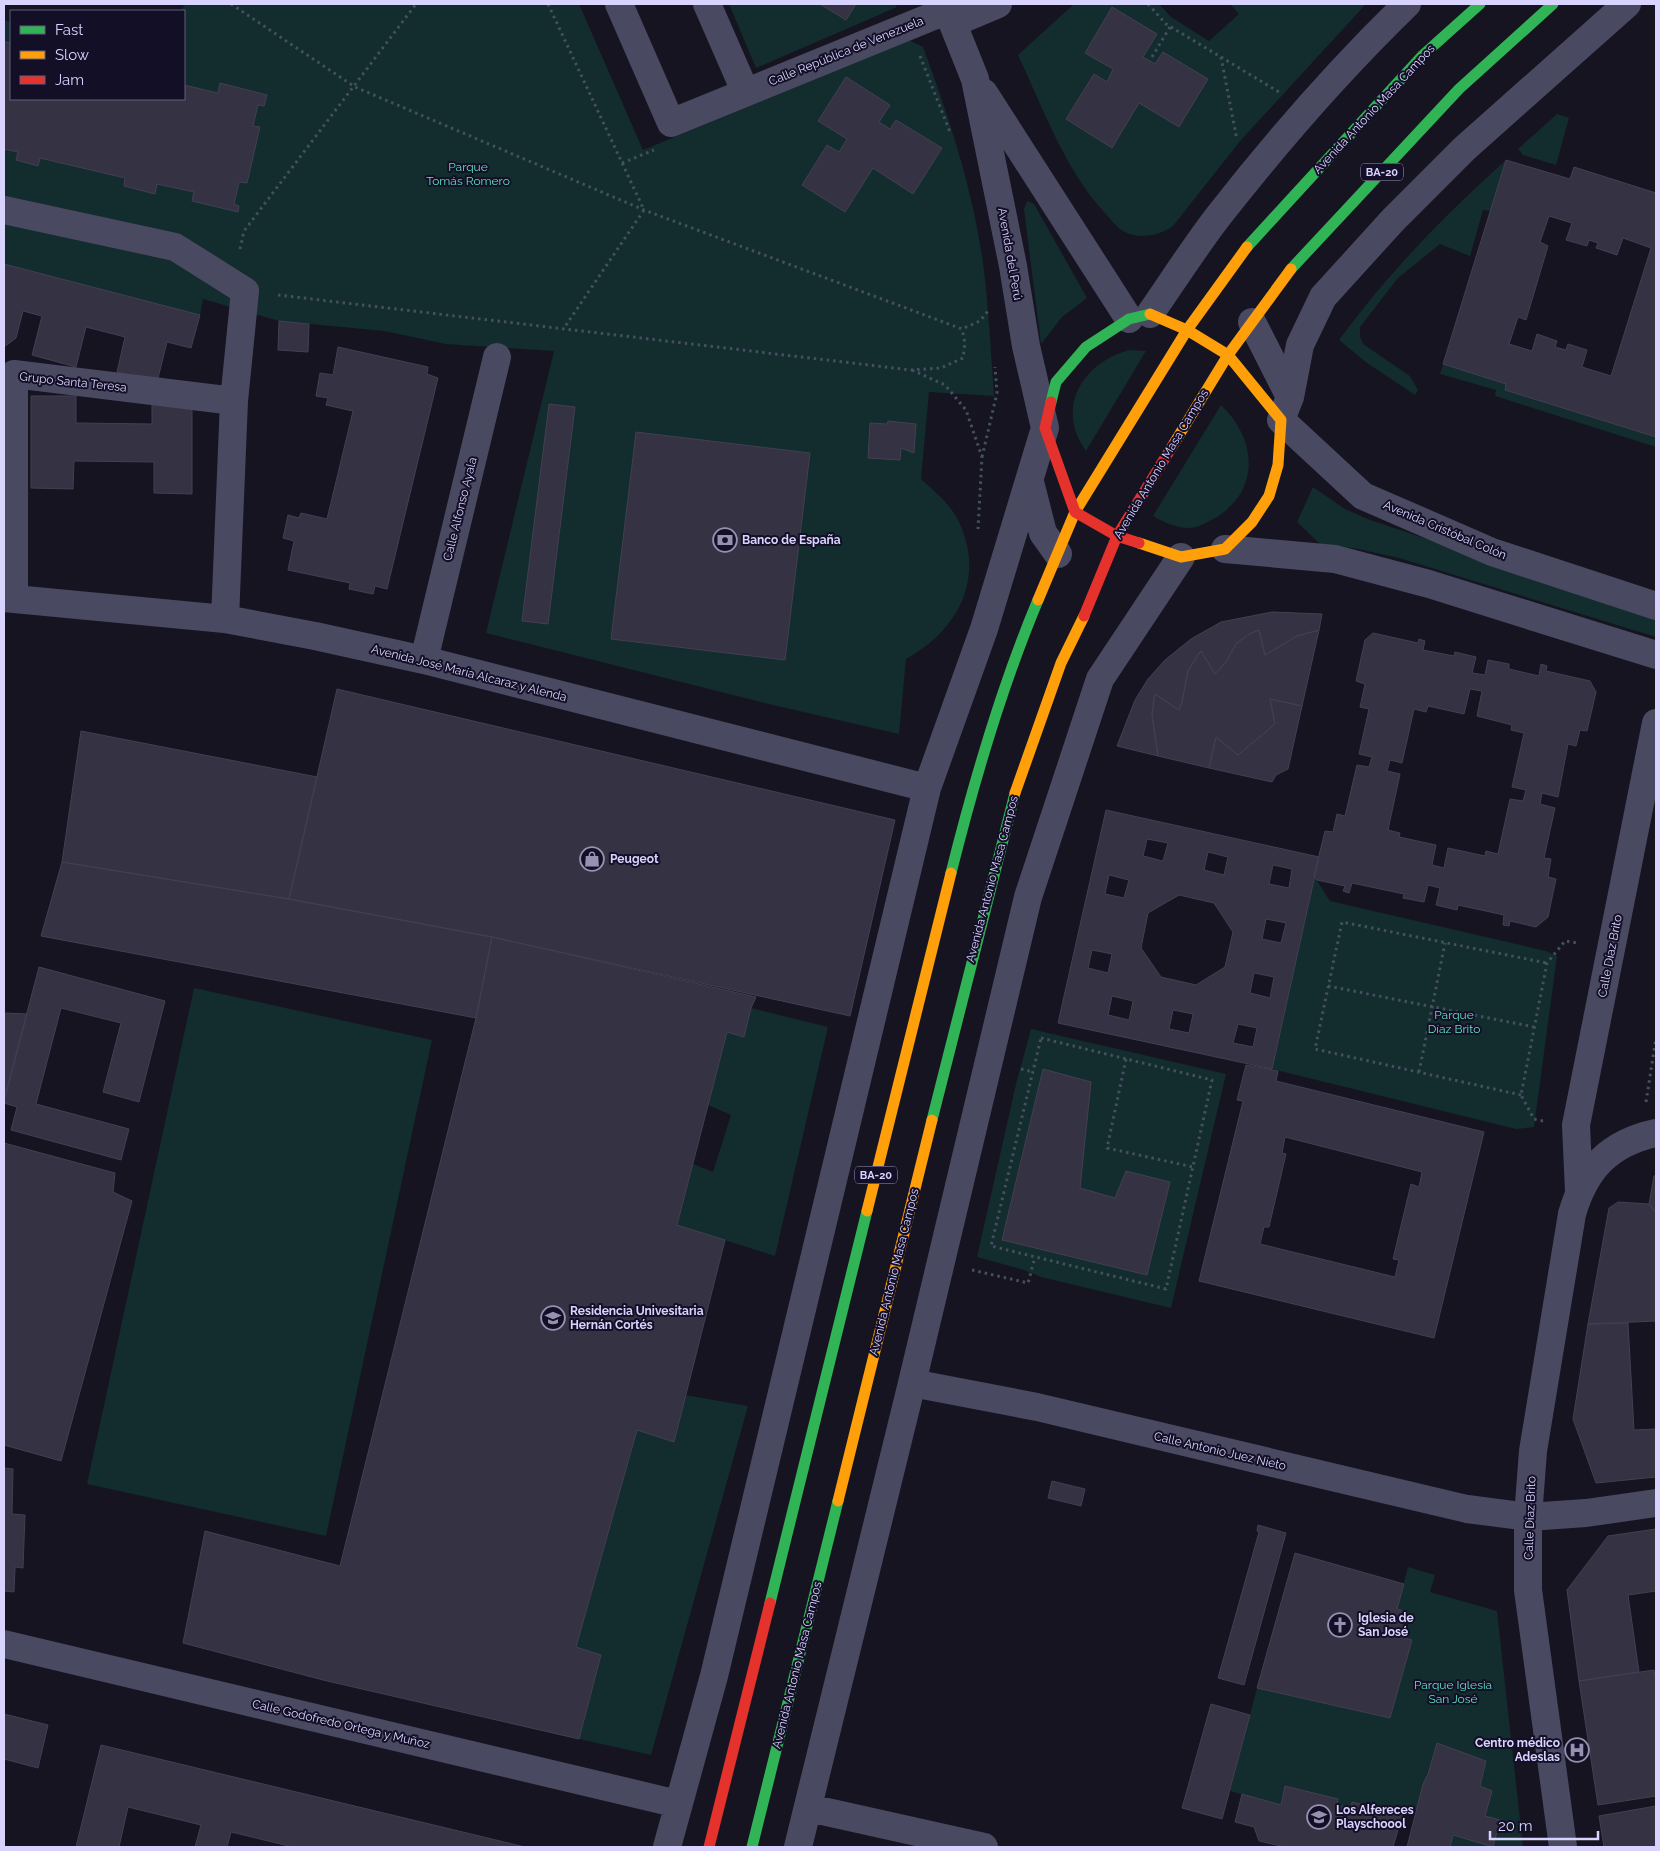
<svg xmlns="http://www.w3.org/2000/svg" width="1660" height="1851" font-family="Raleway,sans-serif">
	<style>
		.green { fill: #132c2d }
		.building { fill: #343243; stroke: #433f54; fill-rule: evenodd }
		.lines { fill: none; stroke-linecap: round; stroke-linejoin: round }
		.path { stroke: #44505f; stroke-width: 3; stroke-dasharray: 2.5 4; stroke-linecap: butt }
		.street { stroke: #4a4962; stroke-width: 28 }
		.fast { stroke: #30b455; stroke-width: 11 }
		.slow { stroke: #ff9f0a; stroke-width: 11 }
		.jam { stroke: #e5322d; stroke-width: 11 }
		.labels { text-anchor: middle; dominant-baseline: central; stroke-width: 4; stroke-linejoin: round; paint-order: stroke }
		.shield { fill: #130f26; stroke: #9e99be; stroke-width: 1 }
		.shield-label { font-size: 11px; font-weight: bold; fill: #d9d4ff }
		.street-label { font-size: 12px; fill: #d9d4ff; stroke: #130f26 }
		.park-label { font-size: 12px; fill: #5fe0c0; stroke: #130f26 }
		.poi-label { font-size: 12px; font-weight: bold; fill: #d9d4ff; stroke: #130f26; text-anchor: start }
	</style>
	<rect width="100%" height="100%" fill="#161421"/>
	<path class="green" d="M 186,4 L 579,4 L 643,150 L 909,40 L 923,47 C 950,120 974,193 984,270 C 989,312 991,354 994,396 L 929,392 L 921,479 C 934,491 948,502 957,518 C 987,576 959,630 906,659 L 899,734 L 773,705 L 486,633 L 554,351 L 446,344 L 384,331 L 279,321 L 203,299 L 200,315 L 4,264 L 4,20 L 11,22 L 11,99 L 184,99 L 184,11 L 180,11 Z
		M 729,4 L 895,4 L 897,7 L 756,68 Z
		M 1074,4 L 1159,4 L 1171,17 L 1209,41 L 1239,14 L 1230,4 L 1366,4 L 1241,140 L 1173,226 C 1159,236 1139,240 1123,231 C 1115,226 1110,218 1104,212 C 1064,168 1043,108 1018,55 Z
		M 1557,114 L 1569,118 L 1556,165 L 1523,155 L 1518,149 Z
		M 1506,160 L 1491,211 L 1483,210 L 1470,256 L 1440,244 L 1398,278 L 1360,327 L 1360,337 L 1363,344 L 1410,376 L 1418,390 L 1415,395 L 1367,363 L 1339,340 C 1389,272 1444,216 1506,160 Z
		M 1027,201 L 1034,204 L 1087,298 L 1062,317 L 1041,344 L 1024,209 Z
		M 1129,350 L 1146,351 L 1086,451 C 1055,408 1082,363 1129,350 Z
		M 1443,364 L 1506,384 L 1505,390 L 1656,437 L 1656,447 L 1495,396 L 1496,390 L 1440,374 Z
		M 1221,405 C 1257,439 1261,491 1215,518 C 1206,523 1196,529 1186,528 C 1174,527 1164,522 1153,516 Z
		M 1313,487 L 1345,509 L 1370,520 L 1656,616 L 1656,637 L 1399,558 L 1358,549 L 1320,544 L 1297,522 Z
		M 1314,876 L 1330,901 L 1546,951 L 1557,956 L 1534,1127 L 1516,1129 L 1272,1069 Z
		M 194,988 L 432,1040 L 326,1536 L 87,1484 Z
		M 751,1008 L 828,1027 L 775,1256 L 677,1225 L 693,1164 L 713,1172 L 731,1115 L 708,1105 L 727,1032 Z
		M 1031,1029 L 1226,1074 L 1171,1308 L 1041,1277 L 1024,1270 L 977,1257 L 1016,1084 Z
		M 685,1395 L 748,1406 L 651,1755 L 579,1739 L 601,1655 L 576,1647 L 637,1430 L 674,1441 Z
		M 1408,1567 L 1435,1575 L 1430,1592 L 1497,1611 L 1523,1847 L 1450,1847 L 1453,1835 L 1493,1847 L 1499,1820 L 1485,1816 L 1492,1791 L 1480,1786 L 1486,1761 L 1437,1743 L 1417,1809 L 1403,1813 L 1353,1802 L 1351,1808 L 1337,1805 L 1338,1799 L 1285,1787 L 1281,1805 L 1230,1791 L 1257,1688 L 1390,1718 L 1412,1640 L 1402,1637 L 1408,1612 L 1397,1609 Z"/>
	<path class="building" d="M 820,4 L 856,4 L 846,20 Z
		M 1112,7 L 1157,34 L 1143,57 L 1155,64 L 1163,52 L 1208,79 L 1179,127 L 1139,103 L 1112,148 L 1066,119 L 1094,74 L 1107,82 L 1113,69 L 1085,53 Z
		M 4,42 L 11,43 L 11,99 L 184,99 L 184,85 L 218,93 L 220,83 L 267,95 L 264,106 L 258,105 L 253,126 L 260,127 L 247,183 L 239,182 L 234,204 L 239,206 L 238,212 L 192,201 L 194,192 L 157,184 L 155,194 L 124,186 L 125,178 L 40,158 L 38,166 L 16,160 L 18,152 L 4,149 Z
		M 846,77 L 890,105 L 879,122 L 890,129 L 896,120 L 942,148 L 913,194 L 873,168 L 845,212 L 802,185 L 827,145 L 839,152 L 847,139 L 818,121 Z
		M 1506,160 L 1570,179 L 1574,167 L 1656,193 L 1656,437 L 1505,390 L 1506,384 L 1443,364 ZM 1549,216 L 1572,223 L 1566,240 L 1587,246 L 1589,240 L 1598,243 L 1596,248 L 1617,255 L 1623,238 L 1651,248 L 1611,376 L 1582,367 L 1587,350 L 1568,344 L 1566,350 L 1555,347 L 1557,341 L 1537,334 L 1532,351 L 1509,344 L 1518,317 L 1526,320 L 1548,246 L 1540,242 Z
		M 4,264 L 200,315 L 191,348 L 167,342 L 157,382 L 117,372 L 125,337 L 86,327 L 76,367 L 32,355 L 42,316 L 23,311 L 16,338 L 4,347 Z
		M 279,321 L 309,324 L 308,352 L 278,350 Z
		M 338,347 L 428,367 L 427,374 L 438,378 L 387,589 L 375,586 L 373,594 L 349,589 L 350,583 L 288,570 L 294,541 L 283,538 L 288,515 L 299,518 L 301,513 L 327,519 L 353,411 L 326,405 L 328,398 L 316,396 L 320,373 L 333,375 Z
		M 31,396 L 76,396 L 76,423 L 152,424 L 152,398 L 192,398 L 192,494 L 154,493 L 154,462 L 74,461 L 73,489 L 31,488 Z
		M 549,404 L 575,407 L 548,624 L 522,621 Z
		M 888,421 L 916,424 L 914,453 L 901,448 L 900,460 L 868,458 L 870,423 L 887,424 Z
		M 636,432 L 810,453 L 785,660 L 611,639 Z
		M 1272,612 L 1322,614 L 1319,630 L 1297,636 L 1265,655 L 1259,630 L 1253,632 L 1236,644 L 1226,662 L 1215,674 L 1201,651 L 1188,671 L 1182,702 L 1179,710 L 1155,694 L 1154,696 L 1152,715 L 1158,756 L 1117,746 L 1135,700 L 1148,679 L 1165,660 L 1191,639 L 1221,622 Z
		M 1259,630 L 1265,655 L 1297,636 L 1319,630 L 1302,706 L 1270,699 L 1275,724 L 1238,755 L 1216,737 L 1209,768 L 1158,756 L 1152,715 L 1155,694 L 1179,710 L 1182,702 L 1188,671 L 1198,654 L 1201,651 L 1215,674 L 1226,662 L 1236,644 L 1247,635 Z
		M 1373,633 L 1418,643 L 1419,639 L 1425,641 L 1423,650 L 1454,656 L 1455,652 L 1476,657 L 1472,673 L 1485,675 L 1488,660 L 1509,664 L 1509,669 L 1539,676 L 1541,664 L 1547,666 L 1546,671 L 1590,681 L 1596,692 L 1587,731 L 1580,730 L 1576,746 L 1568,744 L 1558,797 L 1542,793 L 1540,804 L 1555,808 L 1544,858 L 1551,859 L 1548,877 L 1556,879 L 1548,917 L 1536,927 L 1510,921 L 1509,926 L 1503,925 L 1504,915 L 1458,905 L 1457,910 L 1436,905 L 1440,888 L 1428,885 L 1424,902 L 1403,898 L 1404,894 L 1352,883 L 1349,893 L 1343,891 L 1345,886 L 1317,880 L 1314,876 L 1325,831 L 1333,832 L 1337,814 L 1345,816 L 1357,765 L 1369,767 L 1372,757 L 1359,754 L 1369,709 L 1360,707 L 1365,684 L 1356,681 L 1365,640 ZM 1470,689 L 1482,691 L 1477,716 L 1512,725 L 1511,730 L 1524,733 L 1512,787 L 1526,790 L 1523,801 L 1510,799 L 1498,854 L 1486,851 L 1485,856 L 1448,848 L 1444,868 L 1432,865 L 1436,845 L 1399,837 L 1400,833 L 1388,830 L 1400,774 L 1387,771 L 1390,760 L 1402,763 L 1414,709 L 1426,712 L 1428,706 L 1464,714 Z
		M 337,689 L 895,820 L 850,1016 L 492,937 L 289,899 Z
		M 1270,699 L 1302,706 L 1288,769 L 1276,775 L 1272,782 L 1209,768 L 1216,737 L 1238,755 L 1275,724 Z
		M 81,731 L 317,777 L 289,899 L 62,862 Z
		M 1106,810 L 1319,857 L 1272,1069 L 1058,1023 ZM 1147,839 L 1168,843 L 1163,861 L 1143,856 ZM 1208,852 L 1228,857 L 1224,875 L 1204,870 ZM 1273,865 L 1292,869 L 1289,888 L 1269,884 ZM 1109,875 L 1129,880 L 1124,898 L 1105,894 ZM 1179,895 L 1214,903 L 1233,932 L 1225,967 L 1196,985 L 1161,977 L 1141,948 L 1148,913 ZM 1266,919 L 1286,923 L 1281,943 L 1262,939 ZM 1092,950 L 1112,954 L 1108,973 L 1088,968 ZM 1254,973 L 1274,977 L 1270,998 L 1250,993 ZM 1112,996 L 1133,1001 L 1129,1020 L 1108,1015 ZM 1173,1010 L 1193,1014 L 1189,1033 L 1169,1029 ZM 1238,1024 L 1257,1028 L 1253,1047 L 1233,1043 Z
		M 62,862 L 289,899 L 492,937 L 476,1018 L 41,936 Z
		M 492,937 L 756,997 L 751,1008 L 744,1037 L 727,1032 L 677,1225 L 725,1240 L 674,1442 L 637,1430 L 576,1647 L 601,1655 L 579,1739 L 323,1680 L 183,1643 L 205,1531 L 340,1566 L 476,1018 Z
		M 39,967 L 165,1001 L 139,1102 L 103,1092 L 121,1023 L 61,1008 L 36,1104 L 129,1129 L 121,1160 L 11,1130 L 17,1107 L 4,1103 L 4,1100 Z
		M 4,1013 L 27,1014 L 6,1094 L 4,1094 Z
		M 1246,1065 L 1278,1071 L 1276,1081 L 1484,1132 L 1434,1338 L 1199,1281 L 1243,1101 L 1237,1100 ZM 1285,1137 L 1422,1172 L 1419,1187 L 1411,1184 L 1393,1259 L 1399,1260 L 1395,1277 L 1260,1244 L 1264,1227 L 1269,1227 L 1286,1154 L 1282,1153 Z
		M 1043,1069 L 1091,1082 L 1080,1188 L 1115,1198 L 1126,1171 L 1170,1182 L 1147,1275 L 1002,1240 Z
		M 4,1143 L 115,1173 L 113,1192 L 132,1201 L 61,1461 L 4,1445 Z
		M 1656,1175 L 1656,1213 L 1649,1204 L 1654,1176 Z
		M 1618,1202 L 1649,1204 L 1656,1213 L 1656,1321 L 1588,1324 L 1609,1208 Z
		M 1628,1323 L 1634,1430 L 1656,1429 L 1656,1477 L 1596,1483 L 1573,1419 L 1588,1324 Z
		M 4,1468 L 13,1469 L 12,1514 L 25,1515 L 23,1568 L 15,1567 L 14,1592 L 4,1591 Z
		M 1052,1481 L 1085,1489 L 1081,1506 L 1048,1498 Z
		M 1258,1525 L 1286,1533 L 1244,1685 L 1218,1678 L 1259,1532 L 1257,1531 Z
		M 1656,1529 L 1656,1591 L 1628,1595 L 1639,1672 L 1579,1681 L 1567,1590 L 1608,1536 Z
		M 1295,1553 L 1404,1584 L 1397,1609 L 1408,1612 L 1402,1637 L 1412,1640 L 1390,1718 L 1257,1688 Z
		M 1654,1670 L 1656,1684 L 1656,1796 L 1598,1805 L 1579,1681 Z
		M 1211,1704 L 1250,1715 L 1222,1819 L 1182,1808 Z
		M 4,1714 L 48,1725 L 38,1768 L 4,1759 Z
		M 1437,1743 L 1486,1761 L 1480,1786 L 1492,1791 L 1485,1816 L 1500,1820 L 1493,1847 L 1453,1835 L 1450,1847 L 1407,1847 L 1423,1784 L 1428,1774 Z
		M 101,1745 L 525,1847 L 293,1847 L 231,1832 L 227,1847 L 195,1847 L 201,1825 L 128,1807 L 119,1847 L 76,1847 Z
		M 1285,1786 L 1338,1799 L 1337,1805 L 1351,1808 L 1352,1802 L 1403,1813 L 1393,1847 L 1285,1847 L 1259,1841 L 1254,1827 L 1235,1822 L 1242,1794 L 1281,1805 Z
		M 1656,1806 L 1656,1847 L 1604,1847 L 1599,1816 Z"/>
	<g class="lines">
		<path class="path" d="M 231,4 L 355,87 L 644,210 L 962,329 L 980,321 L 988,311
			M 548,4 L 644,210 L 564,328
			M 1148,4 L 1166,24 L 1279,92
			M 920,56 L 950,132
			M 1152,57 L 1170,27
			M 1221,57 L 1237,140
			M 622,163 L 654,150
			M 240,249 L 244,231 L 416,4
			M 278,295 L 911,370 L 941,368 L 963,358 L 965,343 L 962,329
			M 912,370 L 945,385 L 966,410 L 982,457 L 978,529
			M 982,457 L 997,393 L 995,367
			M 1328,986 L 1534,1027
			M 1041,1038 L 1212,1080 L 1166,1289 L 991,1246 Z
			M 1126,1059 L 1107,1148 L 1193,1167
			M 1021,1069 L 1033,1072
			M 1419,1072 L 1445,943
			M 1521,1095 L 1315,1049 L 1342,922 L 1547,963
			M 1646,1102 L 1656,1038
			M 1543,1121 L 1534,1119 L 1521,1095 L 1547,963 L 1565,941 L 1578,943
			M 972,1270 L 1028,1283 L 1035,1257"/>
		<path class="street" d="M 619,4 L 671,123 L 948,10
			M 707,4 L 745,91
			M 1627,4 L 1464,149 L 1393,220 L 1323,297 L 1300,345 L 1290,397 L 1281,420 L 1363,496 L 1492,552 L 1656,606
			M 953,23 L 998,4
			M 984,93 L 1129,319
			M 4,210 L 175,247 L 245,291 L 234,401 L 225,619
			M 1150,314 C 1173,281 1195,246 1220,214 C 1278,140 1340,69 1407,4
			M 1252,322 L 1290,397
			M 1030,482 L 1043,533 L 1058,554
			M 1225,549 L 1335,559 L 1429,584 L 1656,655
			M 4,598 L 225,619 L 315,636 L 424,660 L 927,788
			M 14,599 L 14,374 L 234,401
			M 424,660 L 497,357
			M 1579,1191 L 1576,1125 L 1656,723
			M 912,1383 L 1037,1407 L 1467,1509 L 1528,1517 L 1586,1513 L 1656,1503
			M 4,1644 L 678,1804
			M 809,1808 L 984,1847
			M 667,1847 L 714,1676 L 927,788 L 984,629 L 1045,428 L 1026,346 L 1013,266 L 975,79 L 945,4
			M 798,1847 L 912,1383 L 1028,897 L 1100,679 L 1181,557
			M 1563,1847 L 1528,1590 L 1528,1517 L 1533,1451 L 1572,1214 C 1585,1169 1609,1143 1656,1133"/>
		<path class="fast" d="M 1247,247 L 1423,55 L 1480,4
			M 1291,269 L 1459,89 L 1553,4
			M 1051,402 L 1056,382 L 1086,347 L 1129,319 L 1150,314
			M 951,873 C 974,781 1001,688 1038,600
			M 932,1120 L 1015,793
			M 770,1603 L 867,1211
			M 752,1847 L 838,1501"/>
		<path class="slow" d="M 1173,445 L 1228,355 L 1291,269
			M 1139,543 L 1181,557 L 1225,549 L 1252,522 L 1269,496 L 1278,465 L 1281,420 L 1228,355 L 1187,330 L 1150,314
			M 1038,600 L 1075,512 L 1187,330 L 1247,247
			M 1015,793 L 1061,663 L 1084,616
			M 867,1211 L 951,873
			M 838,1501 L 932,1120"/>
		<path class="jam" d="M 1051,402 L 1045,428 L 1075,512 L 1117,536 L 1139,543
			M 1084,616 L 1117,536 L 1173,445
			M 709,1847 L 770,1603"/>
	</g>
	<defs>
		<g id="bank-ring" transform="scale(1.25)"><circle r="9.5" fill="#130f26" stroke="#9591b1" stroke-width="1.5"/><path d="M-6-4H6V4H-6ZM0-2.3a2.3 2.3 0 1 0 0 4.6a2.3 2.3 0 1 0 0-4.6Z" fill="#9591b1"/></g>
		<g id="shop-ring" transform="scale(1.25)"><circle r="9.5" fill="#130f26" stroke="#9591b1" stroke-width="1.5"/><path d="M-5-2.5h2.3a2.7 3.5 0 0 1 5.4 0H5L5.5 6h-11ZM-1.5-2.5h3a1.5 2.3 0 0 0-3 0Z" fill="#9591b1"/></g>
		<g id="university-ring" transform="scale(1.25)"><circle r="9.5" fill="#130f26" stroke="#9591b1" stroke-width="1.5"/><path d="M0-5L7-2L0 1L-7-2ZM-4 1L0 2.5L4 1V4Q0 6-4 4Z" fill="#9591b1"/></g>
		<g id="church-ring" transform="scale(1.25)"><circle r="9.5" fill="#130f26" stroke="#9591b1" stroke-width="1.5"/><path d="M-1.2-6h2.4v3.5h3.3v2.4h-3.3V6h-2.4V-.1h-3.3v-2.4h3.3Z" fill="#9591b1"/></g>
		<g id="hospital-ring" transform="scale(1.25)"><circle r="9.5" fill="#130f26" stroke="#9591b1" stroke-width="1.5"/><path d="M-5-5h3v3.5h4V-5h3V5h-3V1.5h-4V5h-3Z" fill="#9591b1"/></g>
		<g id="school-ring" transform="scale(1.25)"><circle r="9.5" fill="#130f26" stroke="#9591b1" stroke-width="1.5"/><path d="M0-5L7-2L0 1L-7-2ZM-4 1L0 2.5L4 1V4Q0 6-4 4Z" fill="#9591b1"/></g>
	</defs>
	<g fill-rule="evenodd">
		<use href="#bank-ring" x="725" y="540"/>
		<use href="#shop-ring" x="592" y="859"/>
		<use href="#university-ring" x="553" y="1318"/>
		<use href="#church-ring" x="1340" y="1625"/>
		<use href="#hospital-ring" x="1577" y="1750"/>
		<use href="#school-ring" x="1319" y="1817"/>
	</g>
	<g class="labels">
		<g class="shield">
			<rect x="1361" y="163.5" width="42" height="17" rx="4"/>
			<rect x="855" y="1166.5" width="42" height="17" rx="4"/>
		</g>
		<g class="shield-label">
			<text x="1382" y="172">BA-20</text>
			<text x="876" y="1175">BA-20</text>
		</g>
		<g class="street-label">
			<text transform="translate(846 51) rotate(-22)">Calle República de Venezuela</text>
			<text transform="translate(1374 109) rotate(-47)">Avenida Antonio Masa Campos</text>
			<text transform="translate(1010 254) rotate(80)">Avenida del Perú</text>
			<text transform="translate(73 382) rotate(6)">Grupo Santa Teresa</text>
			<text transform="translate(1161 464) rotate(-59)">Avenida Antonio Masa Campos</text>
			<text transform="translate(460 509) rotate(-76)">Calle Alfonso Ayala</text>
			<text transform="translate(1445 530) rotate(23)">Avenida Cristóbal Colón</text>
			<text transform="translate(469 673) rotate(14)">Avenida José María Alcaraz y Alenda</text>
			<text transform="translate(992 879) rotate(-75)">Avenida Antonio Masa Campos</text>
			<text transform="translate(1610 956) rotate(-79)">Calle Díaz Brito</text>
			<text transform="translate(894 1272) rotate(-76)">Avenida Antonio Masa Campos</text>
			<text transform="translate(1220 1451) rotate(13)">Calle Antonio Juez Nieto</text>
			<text transform="translate(1530 1518) rotate(-88)">Calle Díaz Brito</text>
			<text transform="translate(797 1665) rotate(-76)">Avenida Antonio Masa Campos</text>
			<text transform="translate(341 1724) rotate(13)">Calle Godofredo Ortega y Muñoz</text>
		</g>
		<g class="park-label">
			<text x="468" y="167">Parque<tspan x="468" dy="14">Tomás Romero</tspan></text>
			<text x="1454" y="1015">Parque<tspan x="1454" dy="14">Díaz Brito</tspan></text>
			<text x="1453" y="1685">Parque Iglesia<tspan x="1453" dy="14">San José</tspan></text>
		</g>
		<g class="poi-label">
			<text x="742" y="540">Banco de España</text>
			<text x="610" y="859">Peugeot</text>
			<text x="570" y="1311">Residencia Univesitaria<tspan x="570" dy="14">Hernán Cortés</tspan></text>
			<text x="1358" y="1618">Iglesia de<tspan x="1358" dy="14">San José</tspan></text>
			<text x="1560" y="1743" text-anchor="end">Centro médico<tspan x="1560" dy="14">Adeslas</tspan></text>
			<text x="1336" y="1810">Los Alfereces<tspan x="1336" dy="14">Playschoool</tspan></text>
		</g>
	</g>
	<rect width="1660" height="1851" fill="none" stroke="#d9d4ff" stroke-width="10"/>
	<rect x="10" y="10" width="175" height="90" fill="#130f26" stroke="#625e7d"/>
	<rect x="20" y="26" width="25" height="8" fill="#30b455" stroke="#625e7d"/>
	<text x="55" y="35" font-size="15" fill="#d9d4ff">Fast</text>
	<rect x="20" y="51" width="25" height="8" fill="#ff9f0a" stroke="#625e7d"/>
	<text x="55" y="60" font-size="15" fill="#d9d4ff">Slow</text>
	<rect x="20" y="76" width="25" height="8" fill="#e5322d" stroke="#625e7d"/>
	<text x="55" y="85" font-size="15" fill="#d9d4ff">Jam</text>
	<path d="M1490 1831v8h108v-8" fill="none" stroke="#d9d4ff" stroke-width="2.5"/>
	<text x="1498" y="1831" font-size="15" fill="#d9d4ff" stroke="#130f26" stroke-width="4" paint-order="stroke">20 m</text>
</svg>
